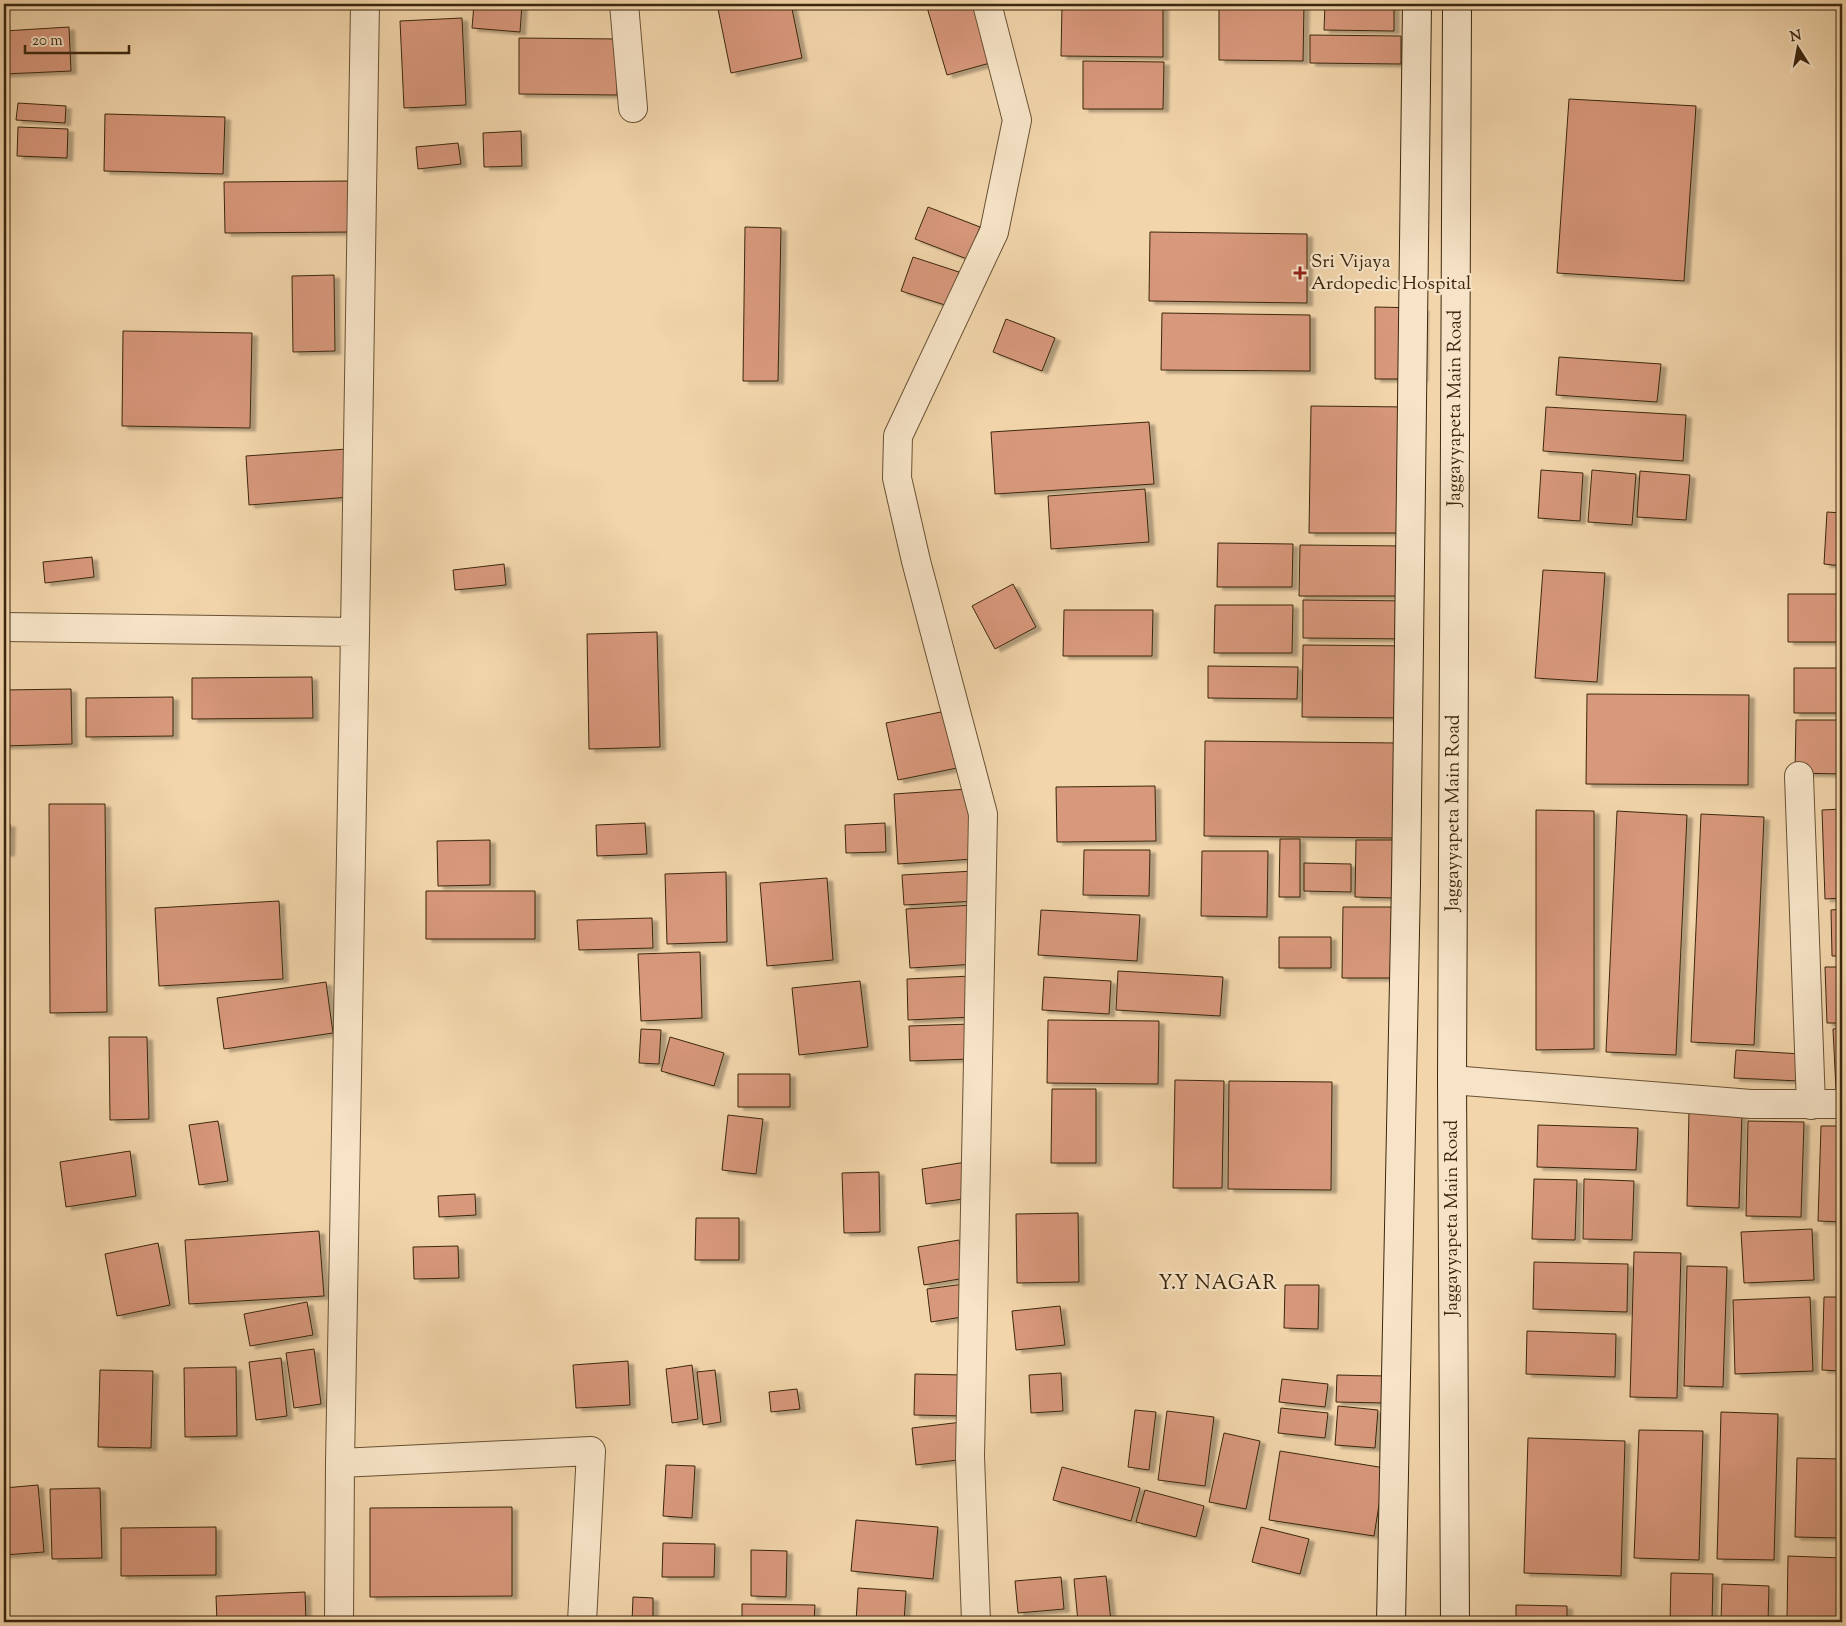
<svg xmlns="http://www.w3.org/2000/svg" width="1846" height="1626" font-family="'Sorts Mill Goudy',serif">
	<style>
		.building { fill: #d8987b; stroke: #3b270d; filter: url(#shadow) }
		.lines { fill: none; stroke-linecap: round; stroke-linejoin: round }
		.street-casing { stroke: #695234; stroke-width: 30 }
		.secondary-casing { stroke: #3b270d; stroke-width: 30 }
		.street { stroke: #f7e4c8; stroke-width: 28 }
		.secondary { stroke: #f7e4c8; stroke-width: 28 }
		.poi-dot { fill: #8f2418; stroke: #f7e4c8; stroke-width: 2 }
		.labels { text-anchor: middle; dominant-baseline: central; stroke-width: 4.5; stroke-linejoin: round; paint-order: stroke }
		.poi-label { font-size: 19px; fill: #3b270d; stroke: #f7e4c8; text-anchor: start }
		.street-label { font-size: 19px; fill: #3b270d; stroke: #f7e4c8 }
		.neighbourhood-label { font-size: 20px; letter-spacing: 1px; fill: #3b270d; stroke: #f7e4c8 }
	</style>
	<defs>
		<filter id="shadow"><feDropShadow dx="5.5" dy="3" stdDeviation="1" flood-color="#0004"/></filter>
	</defs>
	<rect width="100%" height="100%" fill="#f2d5ab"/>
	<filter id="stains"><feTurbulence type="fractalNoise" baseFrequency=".004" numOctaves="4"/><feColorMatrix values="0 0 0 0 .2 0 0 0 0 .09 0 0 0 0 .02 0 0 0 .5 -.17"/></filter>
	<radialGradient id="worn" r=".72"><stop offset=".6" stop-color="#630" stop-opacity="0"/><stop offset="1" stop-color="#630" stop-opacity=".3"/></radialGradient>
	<path class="building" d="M 474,4 L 522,4 L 520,32 L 472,28 Z
		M 717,4 L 791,4 L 802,58 L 731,73 Z
		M 926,4 L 981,4 L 997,61 L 947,75 Z
		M 1062,4 L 1163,4 L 1163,57 L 1061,56 Z
		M 1219,4 L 1304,4 L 1303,61 L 1219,60 Z
		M 1325,4 L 1394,4 L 1394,31 L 1324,30 Z
		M 462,18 L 466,105 L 404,108 L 400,21 Z
		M 69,27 L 71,71 L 4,74 L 4,31 Z
		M 1310,35 L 1401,36 L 1401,64 L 1310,63 Z
		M 519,38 L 618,39 L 617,95 L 519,94 Z
		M 1083,61 L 1164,62 L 1163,109 L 1083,109 Z
		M 1569,99 L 1696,106 L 1684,281 L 1557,273 Z
		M 18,103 L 66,106 L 65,123 L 16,120 Z
		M 105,114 L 225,117 L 223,174 L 104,171 Z
		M 18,127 L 68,129 L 67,158 L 17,156 Z
		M 521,131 L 522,166 L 484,167 L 483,133 Z
		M 458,143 L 461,164 L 418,169 L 416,147 Z
		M 350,181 L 351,232 L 225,233 L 224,182 Z
		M 928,207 L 980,227 L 967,259 L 915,239 Z
		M 745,227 L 781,228 L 778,381 L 743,381 Z
		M 1150,232 L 1307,234 L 1307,303 L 1149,301 Z
		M 913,257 L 959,272 L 948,306 L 901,291 Z
		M 334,275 L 335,351 L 293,352 L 292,276 Z
		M 1375,307 L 1423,308 L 1422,379 L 1375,379 Z
		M 1162,313 L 1310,315 L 1310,371 L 1161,370 Z
		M 1006,319 L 1055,338 L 1042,371 L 993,352 Z
		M 123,331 L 252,333 L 250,428 L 122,426 Z
		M 1559,357 L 1661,364 L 1657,402 L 1556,395 Z
		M 1311,406 L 1408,407 L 1406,533 L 1309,533 Z
		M 1546,407 L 1686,415 L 1683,461 L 1543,451 Z
		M 1149,422 L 1154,484 L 995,494 L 991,432 Z
		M 347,449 L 350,497 L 249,505 L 246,456 Z
		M 1541,470 L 1583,473 L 1580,521 L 1538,518 Z
		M 1592,470 L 1636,474 L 1632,525 L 1588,522 Z
		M 1640,471 L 1690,475 L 1686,520 L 1637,517 Z
		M 1145,489 L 1149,542 L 1051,549 L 1048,496 Z
		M 1827,512 L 1842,513 L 1842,566 L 1824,564 Z
		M 1218,543 L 1293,544 L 1292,587 L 1217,587 Z
		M 1300,545 L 1406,546 L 1405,596 L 1299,596 Z
		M 92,557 L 94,577 L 45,583 L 43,562 Z
		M 504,564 L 506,585 L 455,590 L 453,570 Z
		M 1543,570 L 1605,573 L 1597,682 L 1535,678 Z
		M 1013,584 L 1036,627 L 995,649 L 972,606 Z
		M 1788,594 L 1842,594 L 1842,642 L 1788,642 Z
		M 1303,600 L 1416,601 L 1415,639 L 1303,638 Z
		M 1215,605 L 1293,605 L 1292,653 L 1214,653 Z
		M 1064,610 L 1153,610 L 1152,656 L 1063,656 Z
		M 657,632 L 660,747 L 589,749 L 587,634 Z
		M 1303,645 L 1414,646 L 1413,718 L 1302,717 Z
		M 1208,666 L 1298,667 L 1297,699 L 1208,698 Z
		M 1794,668 L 1842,668 L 1842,713 L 1794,713 Z
		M 312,677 L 313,718 L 192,719 L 192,678 Z
		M 71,689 L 72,744 L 4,746 L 4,690 Z
		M 1587,694 L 1749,695 L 1748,785 L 1586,784 Z
		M 173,697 L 173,736 L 86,737 L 86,698 Z
		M 951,710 L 962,767 L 898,780 L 886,723 Z
		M 1796,720 L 1842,720 L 1842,774 L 1795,773 Z
		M 1205,741 L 1398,743 L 1397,838 L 1204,836 Z
		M 1155,786 L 1156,841 L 1057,842 L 1056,787 Z
		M 968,789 L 973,859 L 898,864 L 894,794 Z
		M 49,804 L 105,804 L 107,1012 L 50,1013 Z
		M 1842,809 L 1842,898 L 1825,899 L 1822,810 Z
		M 1536,810 L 1594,811 L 1594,1049 L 1536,1050 Z
		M 1617,811 L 1687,815 L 1676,1055 L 1606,1052 Z
		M 1701,814 L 1764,817 L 1754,1045 L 1691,1042 Z
		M 645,823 L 647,854 L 597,856 L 596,825 Z
		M 885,823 L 886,852 L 846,853 L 845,825 Z
		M 4,824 L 10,824 L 9,853 L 4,853 Z
		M 1280,839 L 1300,839 L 1300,897 L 1279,897 Z
		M 490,840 L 490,885 L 438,886 L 437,841 Z
		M 1356,840 L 1396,840 L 1395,898 L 1355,897 Z
		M 1084,850 L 1150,850 L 1149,896 L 1083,895 Z
		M 1202,851 L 1268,851 L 1267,917 L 1201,916 Z
		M 1304,863 L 1351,864 L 1351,892 L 1304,891 Z
		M 974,871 L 976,901 L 904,905 L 902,875 Z
		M 726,872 L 727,942 L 667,944 L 665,874 Z
		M 827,878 L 833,960 L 767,966 L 760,883 Z
		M 426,891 L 535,891 L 535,939 L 426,939 Z
		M 279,901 L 283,979 L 159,986 L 155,908 Z
		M 974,905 L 977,964 L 910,968 L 906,909 Z
		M 1343,907 L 1399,907 L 1398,978 L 1342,978 Z
		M 1842,909 L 1842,956 L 1832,956 L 1831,910 Z
		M 1041,910 L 1140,915 L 1137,961 L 1038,955 Z
		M 652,918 L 653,948 L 579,950 L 577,920 Z
		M 1279,937 L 1331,937 L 1331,968 L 1279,968 Z
		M 700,952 L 702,1018 L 641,1021 L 638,954 Z
		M 1825,967 L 1842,967 L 1842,1023 L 1827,1023 Z
		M 1118,971 L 1223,977 L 1220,1016 L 1116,1010 Z
		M 971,976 L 972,1017 L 908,1020 L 907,979 Z
		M 1044,977 L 1111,981 L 1109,1014 L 1042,1010 Z
		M 860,981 L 868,1047 L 799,1055 L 792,988 Z
		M 326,982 L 333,1033 L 224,1049 L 217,998 Z
		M 1048,1020 L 1159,1021 L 1158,1084 L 1047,1083 Z
		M 971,1024 L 972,1059 L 910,1061 L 909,1026 Z
		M 1842,1028 L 1842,1090 L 1836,1090 L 1833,1029 Z
		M 641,1029 L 661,1030 L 659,1064 L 639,1063 Z
		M 109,1037 L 147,1037 L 149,1119 L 110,1120 Z
		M 670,1037 L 724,1053 L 714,1086 L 661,1071 Z
		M 1736,1050 L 1801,1054 L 1799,1081 L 1734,1078 Z
		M 738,1074 L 790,1074 L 790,1107 L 738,1107 Z
		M 1175,1080 L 1224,1081 L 1222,1188 L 1173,1188 Z
		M 1229,1081 L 1332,1082 L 1331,1190 L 1228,1189 Z
		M 1052,1089 L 1096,1089 L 1096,1163 L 1051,1163 Z
		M 1689,1110 L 1742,1112 L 1739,1208 L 1687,1206 Z
		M 728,1115 L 763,1119 L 756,1174 L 722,1170 Z
		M 218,1121 L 228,1181 L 199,1185 L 189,1125 Z
		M 1748,1121 L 1804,1122 L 1801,1217 L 1746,1216 Z
		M 1538,1125 L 1638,1128 L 1636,1170 L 1537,1167 Z
		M 1821,1126 L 1842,1126 L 1842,1222 L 1818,1221 Z
		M 130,1151 L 136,1196 L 66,1207 L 60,1162 Z
		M 966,1162 L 971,1198 L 926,1204 L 922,1169 Z
		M 879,1172 L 880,1232 L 844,1233 L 842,1173 Z
		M 1534,1179 L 1577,1180 L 1575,1240 L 1532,1239 Z
		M 1584,1179 L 1634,1181 L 1632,1240 L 1583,1239 Z
		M 475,1194 L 476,1215 L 439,1217 L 438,1196 Z
		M 1078,1213 L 1079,1282 L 1017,1283 L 1016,1214 Z
		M 696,1218 L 739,1218 L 739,1260 L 695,1260 Z
		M 1812,1229 L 1814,1280 L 1744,1283 L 1741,1232 Z
		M 319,1231 L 324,1296 L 189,1304 L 185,1240 Z
		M 959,1240 L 965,1278 L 924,1285 L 918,1247 Z
		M 158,1243 L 170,1305 L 117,1316 L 105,1254 Z
		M 458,1246 L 459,1278 L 414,1279 L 413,1247 Z
		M 1634,1252 L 1681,1253 L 1677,1398 L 1630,1397 Z
		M 1534,1262 L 1628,1264 L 1627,1312 L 1533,1309 Z
		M 1687,1266 L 1727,1267 L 1723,1387 L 1684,1386 Z
		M 964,1284 L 968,1316 L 931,1322 L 927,1289 Z
		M 1285,1285 L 1319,1285 L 1318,1329 L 1284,1328 Z
		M 1810,1297 L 1813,1371 L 1735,1374 L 1733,1300 Z
		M 1824,1297 L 1842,1297 L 1842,1371 L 1822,1370 Z
		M 307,1302 L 313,1335 L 250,1346 L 244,1314 Z
		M 1060,1306 L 1065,1345 L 1016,1350 L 1012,1311 Z
		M 1527,1331 L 1616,1334 L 1615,1377 L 1526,1374 Z
		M 314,1349 L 321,1404 L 294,1408 L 286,1353 Z
		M 281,1358 L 287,1416 L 256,1420 L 249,1362 Z
		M 628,1361 L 630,1405 L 576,1408 L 573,1365 Z
		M 692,1365 L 698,1419 L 672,1423 L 666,1369 Z
		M 236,1367 L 237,1436 L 185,1437 L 184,1368 Z
		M 100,1370 L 153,1371 L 151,1448 L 98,1447 Z
		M 715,1370 L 721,1422 L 703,1425 L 697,1372 Z
		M 1061,1373 L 1063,1411 L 1031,1413 L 1029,1375 Z
		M 915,1374 L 964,1375 L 964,1416 L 914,1415 Z
		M 1337,1375 L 1386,1376 L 1385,1403 L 1336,1402 Z
		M 1282,1379 L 1328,1384 L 1325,1407 L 1279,1402 Z
		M 797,1389 L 800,1409 L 771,1412 L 769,1392 Z
		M 1338,1406 L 1378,1410 L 1375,1448 L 1335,1445 Z
		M 1281,1408 L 1328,1413 L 1325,1438 L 1278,1433 Z
		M 1135,1410 L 1156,1412 L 1149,1470 L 1128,1467 Z
		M 1167,1411 L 1214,1417 L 1205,1486 L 1158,1480 Z
		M 1721,1412 L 1778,1414 L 1774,1560 L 1717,1559 Z
		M 962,1422 L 966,1459 L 916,1465 L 912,1428 Z
		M 1639,1430 L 1703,1431 L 1699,1560 L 1634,1558 Z
		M 1224,1433 L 1260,1441 L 1246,1509 L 1209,1502 Z
		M 1528,1438 L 1625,1441 L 1621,1576 L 1524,1573 Z
		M 1280,1451 L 1385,1468 L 1374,1536 L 1269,1520 Z
		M 1797,1458 L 1842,1459 L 1842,1538 L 1795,1537 Z
		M 666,1465 L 695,1466 L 692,1518 L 663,1516 Z
		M 1062,1467 L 1140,1488 L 1131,1521 L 1053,1500 Z
		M 38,1485 L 44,1552 L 4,1555 L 4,1488 Z
		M 100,1488 L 102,1558 L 52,1559 L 50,1489 Z
		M 1145,1490 L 1204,1506 L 1196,1537 L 1136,1522 Z
		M 512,1507 L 512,1596 L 370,1597 L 370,1508 Z
		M 856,1520 L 938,1527 L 933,1579 L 851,1571 Z
		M 216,1527 L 216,1575 L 121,1576 L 121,1528 Z
		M 1261,1527 L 1309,1539 L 1300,1574 L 1252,1562 Z
		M 663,1543 L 715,1544 L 714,1577 L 662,1577 Z
		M 751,1550 L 787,1551 L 786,1597 L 751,1596 Z
		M 1788,1556 L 1842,1558 L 1842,1619 L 1787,1617 Z
		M 1671,1573 L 1713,1574 L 1712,1622 L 1670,1622 Z
		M 1106,1576 L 1111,1621 L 1078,1622 L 1074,1579 Z
		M 1061,1577 L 1064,1609 L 1018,1613 L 1015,1581 Z
		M 1722,1584 L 1769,1586 L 1768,1622 L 1721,1622 Z
		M 858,1588 L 906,1591 L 904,1622 L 856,1622 Z
		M 305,1592 L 306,1622 L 217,1622 L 216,1596 Z
		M 633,1597 L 653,1598 L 653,1622 L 632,1622 Z
		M 742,1604 L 815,1605 L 814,1622 L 742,1622 Z
		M 1516,1605 L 1567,1606 L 1567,1622 L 1516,1622 Z"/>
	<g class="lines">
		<g class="street-casing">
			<path id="street" d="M 624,4 L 633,108
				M 4,627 L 355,632 L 340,1463
				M 355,632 L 365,4
				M 1799,776 L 1811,1105
				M 1452,1080 L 1751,1104 L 1842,1104
				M 339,1622 L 340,1463 L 591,1451 L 582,1622
				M 976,1622 L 970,1456 L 983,814 L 916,561 L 897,478 L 898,436 L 994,232 L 1017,120 L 987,4"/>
		</g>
		<g class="secondary-casing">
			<g id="secondary">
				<path d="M 1391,1622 L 1406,883 L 1417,4"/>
				<path id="s1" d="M 1455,1622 L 1452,1080 L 1457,4"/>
			</g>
		</g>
		<use href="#street" class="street"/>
		<use href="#secondary" class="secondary"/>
	</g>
	<path class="poi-dot" d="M1297.5 265.5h5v5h5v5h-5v5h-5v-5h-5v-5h5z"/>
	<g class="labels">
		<g class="poi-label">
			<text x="1311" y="262">Sri Vijaya<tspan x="1311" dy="22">Ardopedic Hospital</tspan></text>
		</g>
		<g class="street-label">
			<text stroke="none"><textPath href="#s1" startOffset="1214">Jaggayyapeta Main Road</textPath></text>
			<text stroke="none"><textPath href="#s1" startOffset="809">Jaggayyapeta Main Road</textPath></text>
			<text transform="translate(1452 1218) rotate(-90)">Jaggayyapeta Main Road</text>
		</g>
		<g class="neighbourhood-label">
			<text x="1218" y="1284">Y.Y NAGAR</text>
		</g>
	</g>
	<rect width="1846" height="1626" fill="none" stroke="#f2d5ab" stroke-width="20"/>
	<rect x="5" y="5" width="1836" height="1616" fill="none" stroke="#3b270d" stroke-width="2.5"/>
	<rect x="10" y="10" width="1826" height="1606" fill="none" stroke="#3b270d"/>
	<g transform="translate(1798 48) rotate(349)" stroke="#f7e4c8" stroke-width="4" paint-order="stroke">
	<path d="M0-4L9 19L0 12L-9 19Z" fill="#3b270d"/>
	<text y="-8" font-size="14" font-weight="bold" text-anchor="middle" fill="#3b270d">N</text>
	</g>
	<path d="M25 45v8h104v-8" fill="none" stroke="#3b270d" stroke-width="2.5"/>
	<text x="32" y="45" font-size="15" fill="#3b270d" stroke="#f7e4c8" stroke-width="4" paint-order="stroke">20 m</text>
	<rect width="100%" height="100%" filter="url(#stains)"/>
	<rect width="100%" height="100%" fill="url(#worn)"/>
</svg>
